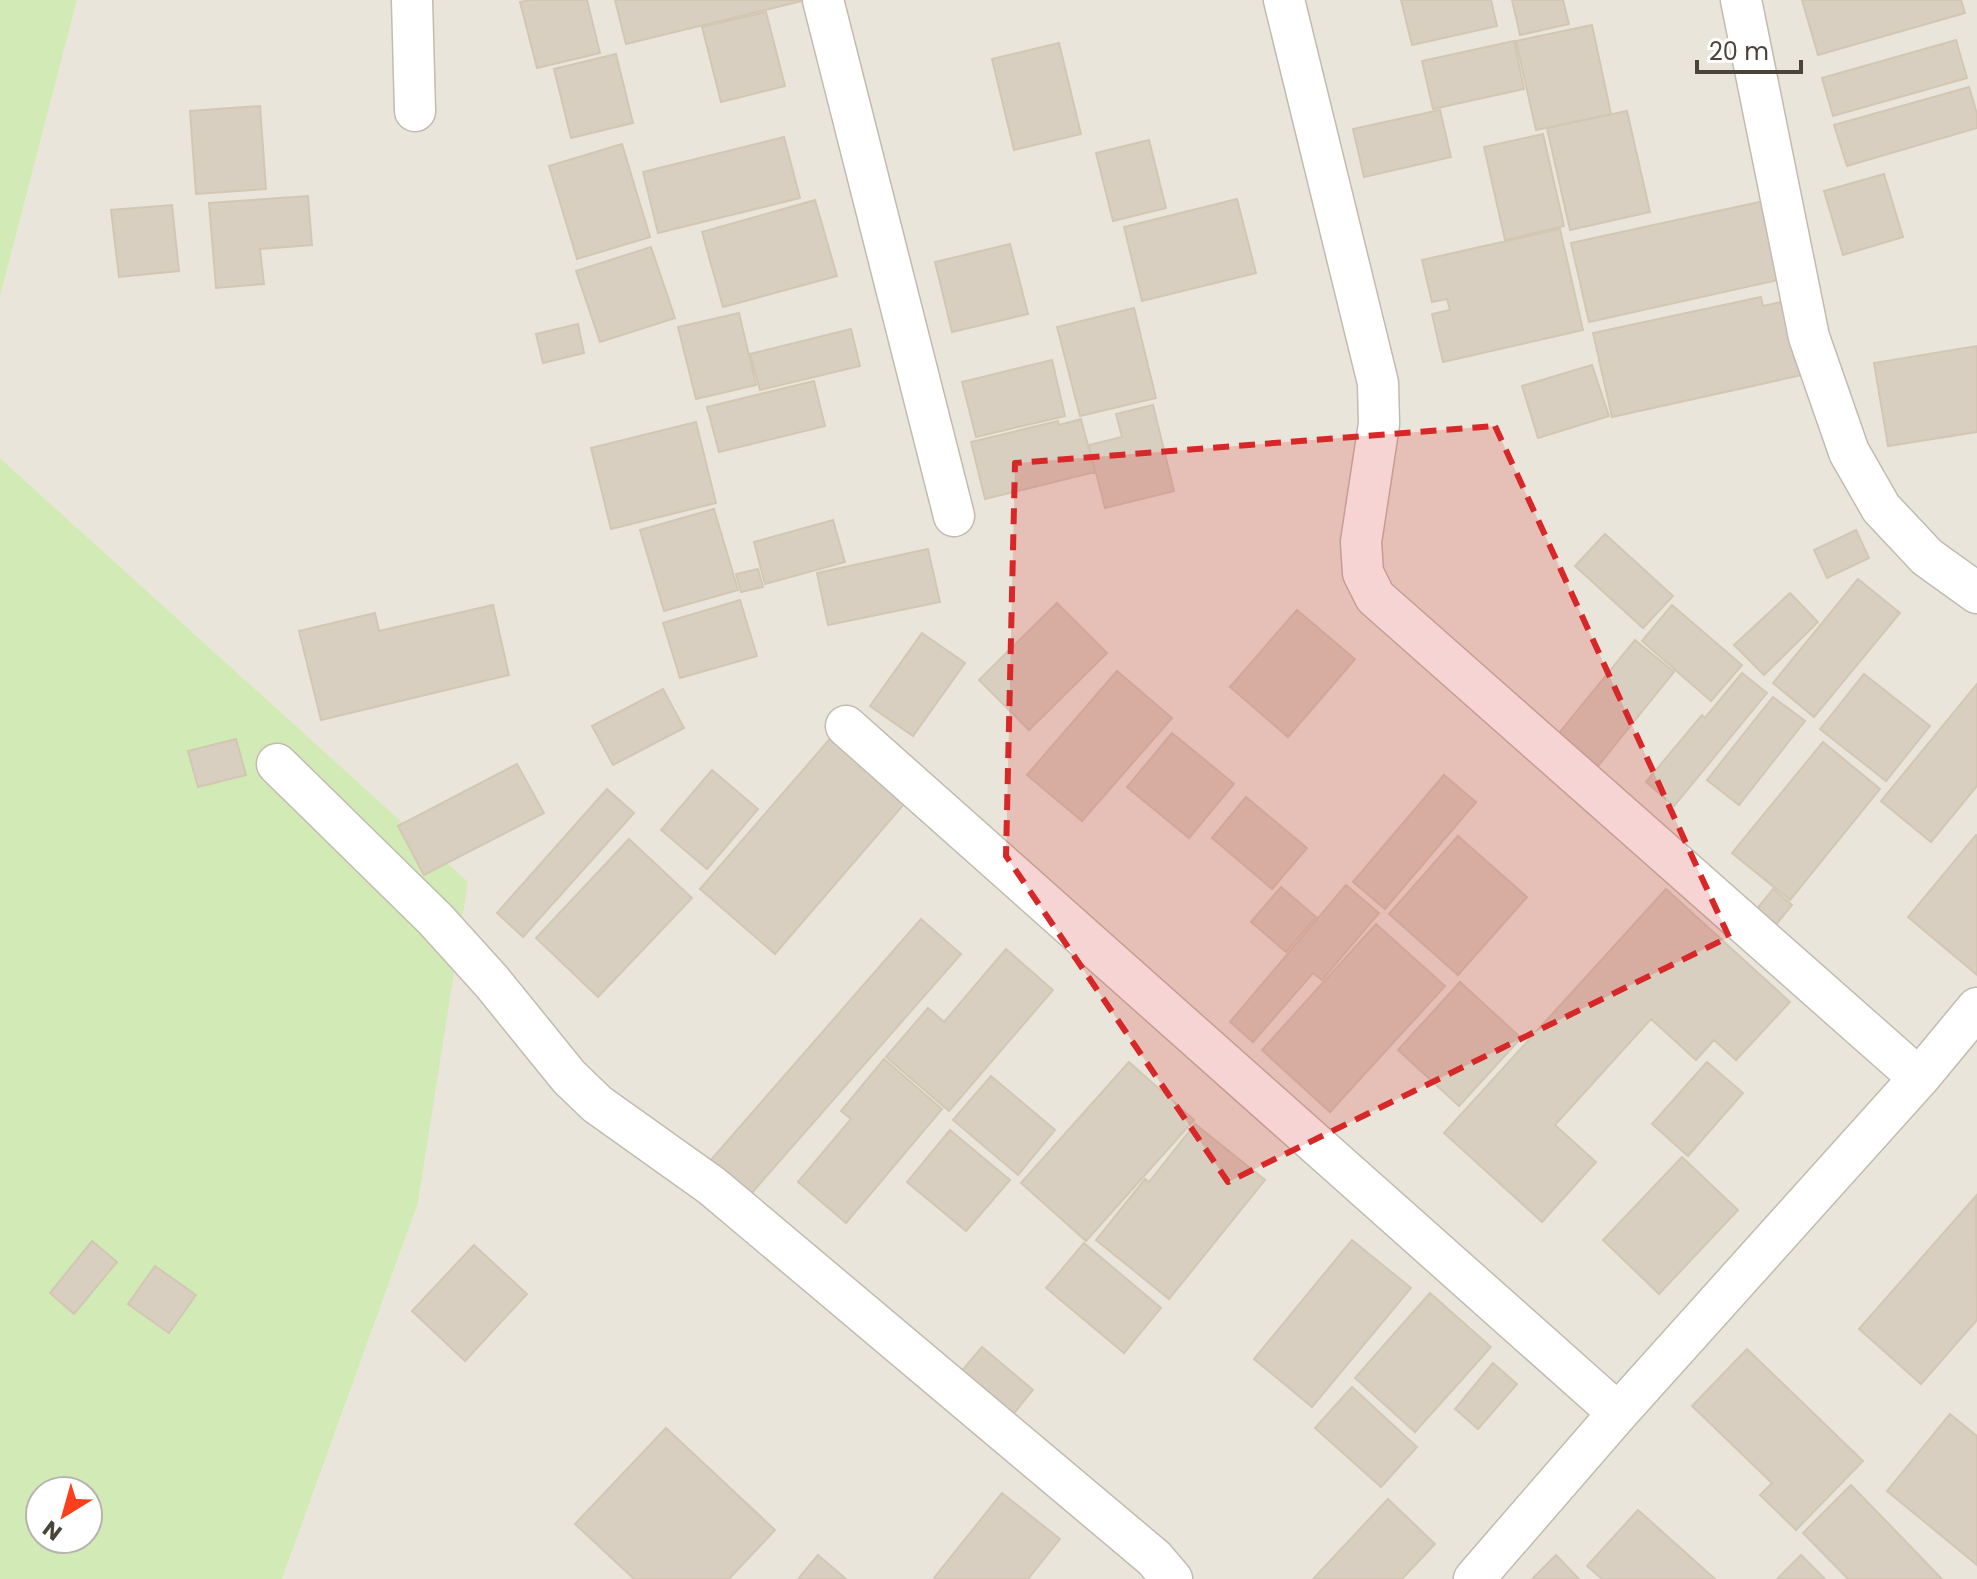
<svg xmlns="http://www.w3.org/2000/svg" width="1977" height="1579" font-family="Poppins,sans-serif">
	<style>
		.residential { fill: #eae5da }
		.green { fill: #d2eab5; fill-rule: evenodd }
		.building { fill: #d8cfc1; stroke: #d3c7b4; stroke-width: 2 }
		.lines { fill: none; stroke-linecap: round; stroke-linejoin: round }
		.street-casing { stroke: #c2bbae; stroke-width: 43 }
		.street { stroke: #fff; stroke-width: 40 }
		.marked { fill: #d62828; fill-opacity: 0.2; stroke: #d62828; stroke-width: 6; stroke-dasharray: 16 10; stroke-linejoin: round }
	</style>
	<rect width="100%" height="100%" fill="#f6f3ec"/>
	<path class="residential" d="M 77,0 L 1977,0 L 1977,1579 L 282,1579 L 418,1203 L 467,882 L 0,458 L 0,297 Z"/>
	<path class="green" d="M 0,0 L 77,0 L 0,297 Z
		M 0,458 L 468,882 L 418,1203 L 282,1579 L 0,1579 ZM 40,1491 L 88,1491 L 88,1539 L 40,1539 Z"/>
	<path class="building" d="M 531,0 L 587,0 L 600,53 L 537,68 L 520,2 Z
		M 615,0 L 806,0 L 626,44 Z
		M 1401,0 L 1491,0 L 1497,26 L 1412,45 Z
		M 1512,0 L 1563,0 L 1569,24 L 1520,35 Z
		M 1802,0 L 1961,0 L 1965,13 L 1818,55 Z
		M 766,12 L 785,86 L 721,102 L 702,27 Z
		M 1592,25 L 1611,114 L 1536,130 L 1516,41 Z
		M 1956,40 L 1967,78 L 1833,116 L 1822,78 Z
		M 1514,41 L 1524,89 L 1433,109 L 1422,61 Z
		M 1059,43 L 1081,134 L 1014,150 L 992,59 Z
		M 616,54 L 633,123 L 571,138 L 554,69 Z
		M 1969,87 L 1977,114 L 1977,128 L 1847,166 L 1834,125 Z
		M 260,106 L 266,189 L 196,194 L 190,111 Z
		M 1440,110 L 1451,157 L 1364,177 L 1353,129 Z
		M 1627,111 L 1650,212 L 1570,230 L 1547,128 Z
		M 1543,134 L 1564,226 L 1505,240 L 1484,147 Z
		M 784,137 L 800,198 L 658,233 L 643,172 Z
		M 1149,140 L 1166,208 L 1113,221 L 1096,153 Z
		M 622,144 L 650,237 L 577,259 L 549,166 Z
		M 1884,174 L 1903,237 L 1843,255 L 1824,191 Z
		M 308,196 L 312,245 L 260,249 L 264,284 L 216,288 L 209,203 Z
		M 1237,199 L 1256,273 L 1142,301 L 1124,227 Z
		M 1773,199 L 1791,277 L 1589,322 L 1571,243 Z
		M 815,200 L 837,276 L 723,307 L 702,232 Z
		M 172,205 L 179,271 L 119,277 L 111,210 Z
		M 1560,229 L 1583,330 L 1443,362 L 1432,314 L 1450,310 L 1447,299 L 1432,302 L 1422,260 Z
		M 1010,244 L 1028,314 L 952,332 L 935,262 Z
		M 651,247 L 675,318 L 600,342 L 576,271 Z
		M 1761,297 L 1763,306 L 1794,299 L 1811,373 L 1612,417 L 1593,333 Z
		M 1134,308 L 1156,398 L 1080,416 L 1057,327 Z
		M 739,313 L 756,385 L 696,399 L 678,327 Z
		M 578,324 L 584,353 L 543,363 L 536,334 Z
		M 851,329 L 860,366 L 760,390 L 750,354 Z
		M 1977,346 L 1977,432 L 1888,446 L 1874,363 Z
		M 1052,360 L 1065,416 L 976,437 L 962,382 Z
		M 1592,365 L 1609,416 L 1538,438 L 1522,386 Z
		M 814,381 L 825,426 L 719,452 L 707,407 Z
		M 1153,405 L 1174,491 L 1105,508 L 1089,445 L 1122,437 L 1116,414 Z
		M 1081,419 L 1095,472 L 985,499 L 971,442 L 1058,421 L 1059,425 Z
		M 696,422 L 716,503 L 611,529 L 591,448 Z
		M 714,509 L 738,590 L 664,611 L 640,530 Z
		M 833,520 L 845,562 L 765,584 L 754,542 Z
		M 1856,530 L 1869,558 L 1827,578 L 1814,550 Z
		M 1605,534 L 1673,596 L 1643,628 L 1575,566 Z
		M 928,549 L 940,602 L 828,625 L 817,573 Z
		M 758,569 L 763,587 L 741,592 L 736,574 Z
		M 1858,579 L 1900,613 L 1814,717 L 1773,683 Z
		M 1790,593 L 1818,622 L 1764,675 L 1734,645 Z
		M 740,600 L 757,656 L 680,678 L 663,623 Z
		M 1057,603 L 1107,653 L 1029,730 L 979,680 Z
		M 493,605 L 509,675 L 321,720 L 299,631 L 375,613 L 379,631 Z
		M 1672,605 L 1742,665 L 1711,701 L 1642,641 Z
		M 1297,610 L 1355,659 L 1288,737 L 1230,687 Z
		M 922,633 L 965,663 L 913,736 L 870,706 Z
		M 1635,640 L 1674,672 L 1598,766 L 1559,733 Z
		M 1117,671 L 1172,718 L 1082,821 L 1027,775 Z
		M 1742,673 L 1767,693 L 1674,806 L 1646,782 L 1702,715 L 1705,718 Z
		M 1864,674 L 1930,726 L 1886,781 L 1820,729 Z
		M 1977,684 L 1977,786 L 1931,842 L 1881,801 Z
		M 663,689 L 684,728 L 613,765 L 592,726 Z
		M 1773,697 L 1805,721 L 1739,805 L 1707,780 Z
		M 835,733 L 910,797 L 775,954 L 700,889 Z
		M 1172,733 L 1234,784 L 1189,838 L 1127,787 Z
		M 236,739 L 246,775 L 198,787 L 188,751 Z
		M 1823,742 L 1880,789 L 1790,900 L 1732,853 Z
		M 517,764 L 544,813 L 424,875 L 398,826 Z
		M 712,770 L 758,809 L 707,869 L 661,830 Z
		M 1444,775 L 1476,802 L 1385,909 L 1353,882 Z
		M 607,789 L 634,813 L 523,937 L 497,913 Z
		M 1246,797 L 1307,848 L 1272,889 L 1212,838 Z
		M 1976,835 L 1977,836 L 1977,975 L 1908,917 Z
		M 1458,836 L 1527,897 L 1458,975 L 1389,914 Z
		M 629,839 L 692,898 L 598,997 L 536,938 Z
		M 1346,885 L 1379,913 L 1322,980 L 1313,973 L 1253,1042 L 1230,1022 Z
		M 1281,887 L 1316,917 L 1286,952 L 1251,922 Z
		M 1666,889 L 1790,1002 L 1736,1060 L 1714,1040 L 1696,1060 L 1651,1019 L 1555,1125 L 1596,1162 L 1542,1222 L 1444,1133 Z
		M 1773,889 L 1792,905 L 1770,932 L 1751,916 Z
		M 921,919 L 961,954 L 750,1195 L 710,1161 Z
		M 1376,924 L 1445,986 L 1330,1112 L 1262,1050 Z
		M 1006,949 L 1053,990 L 949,1111 L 886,1057 L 928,1008 L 944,1022 Z
		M 1460,982 L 1521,1038 L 1459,1106 L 1398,1050 Z
		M 884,1059 L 942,1109 L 846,1223 L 798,1182 L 851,1119 L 841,1111 Z
		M 1129,1062 L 1194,1120 L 1086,1241 L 1021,1183 Z
		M 1707,1062 L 1743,1093 L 1688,1156 L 1652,1124 Z
		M 991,1076 L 1055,1130 L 1018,1175 L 953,1120 Z
		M 1195,1124 L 1265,1180 L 1169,1299 L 1096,1240 L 1145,1179 L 1149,1182 Z
		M 950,1130 L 1010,1180 L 966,1231 L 907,1182 Z
		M 1682,1157 L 1738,1210 L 1659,1294 L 1603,1240 Z
		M 1976,1196 L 1977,1320 L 1921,1384 L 1859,1329 Z
		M 1352,1240 L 1411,1288 L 1312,1407 L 1254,1359 Z
		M 92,1241 L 117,1262 L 74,1314 L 50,1293 Z
		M 1084,1243 L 1161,1308 L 1124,1353 L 1046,1288 Z
		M 474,1245 L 527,1294 L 465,1361 L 412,1311 Z
		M 155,1266 L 196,1295 L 169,1333 L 128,1304 Z
		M 1430,1293 L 1491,1347 L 1415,1432 L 1355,1378 Z
		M 982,1347 L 1033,1390 L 1006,1423 L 954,1380 Z
		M 1747,1349 L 1863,1461 L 1796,1530 L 1760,1495 L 1772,1483 L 1692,1406 Z
		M 1493,1363 L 1517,1384 L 1478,1429 L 1455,1409 Z
		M 1352,1387 L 1417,1447 L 1381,1487 L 1315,1428 Z
		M 1950,1414 L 1977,1436 L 1977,1565 L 1887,1491 Z
		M 666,1428 L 775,1530 L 729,1579 L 634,1579 L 575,1524 Z
		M 1851,1485 L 1942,1579 L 1848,1579 L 1803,1533 Z
		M 1002,1493 L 1060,1539 L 1028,1579 L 936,1579 L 934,1578 Z
		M 1388,1499 L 1435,1544 L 1402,1579 L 1313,1579 Z
		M 1638,1510 L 1715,1579 L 1602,1579 L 1587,1566 Z
		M 818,1555 L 846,1579 L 798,1579 Z
		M 1556,1555 L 1579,1579 L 1532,1579 Z
		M 1801,1555 L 1825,1579 L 1777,1579 Z"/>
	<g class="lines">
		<g class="street-casing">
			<path id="street" d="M 412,0 L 415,111
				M 823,0 L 954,516
				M 1284,0 L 1378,383 L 1379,424 L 1361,542 L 1363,573 L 1375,597 L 1919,1078
				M 1741,0 L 1809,337 L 1849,452 L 1881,508 L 1927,557 L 1977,593
				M 846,726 L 1618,1413
				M 277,764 L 436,920 L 492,982 L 569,1077 L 597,1104 L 712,1186 L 1154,1558 L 1172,1579
				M 1474,1579 L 1618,1413 L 1919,1078 L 1977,1008"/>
		</g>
		<use href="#street" class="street"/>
	</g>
	<path class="marked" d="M 1495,426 L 1729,937 L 1228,1182 L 1006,856 L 1015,463 Z"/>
	<g transform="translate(64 1515) rotate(217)"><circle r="38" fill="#ffffff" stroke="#b7b4b0" stroke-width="2"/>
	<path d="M0-6L14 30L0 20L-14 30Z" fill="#fc3f1d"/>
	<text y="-12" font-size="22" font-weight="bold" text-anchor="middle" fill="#4b4439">N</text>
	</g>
	<path d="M1697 60v12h104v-12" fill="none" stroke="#4b4439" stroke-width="4"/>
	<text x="1709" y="60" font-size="24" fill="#4b4439" stroke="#ffffff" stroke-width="6" paint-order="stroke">20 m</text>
</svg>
